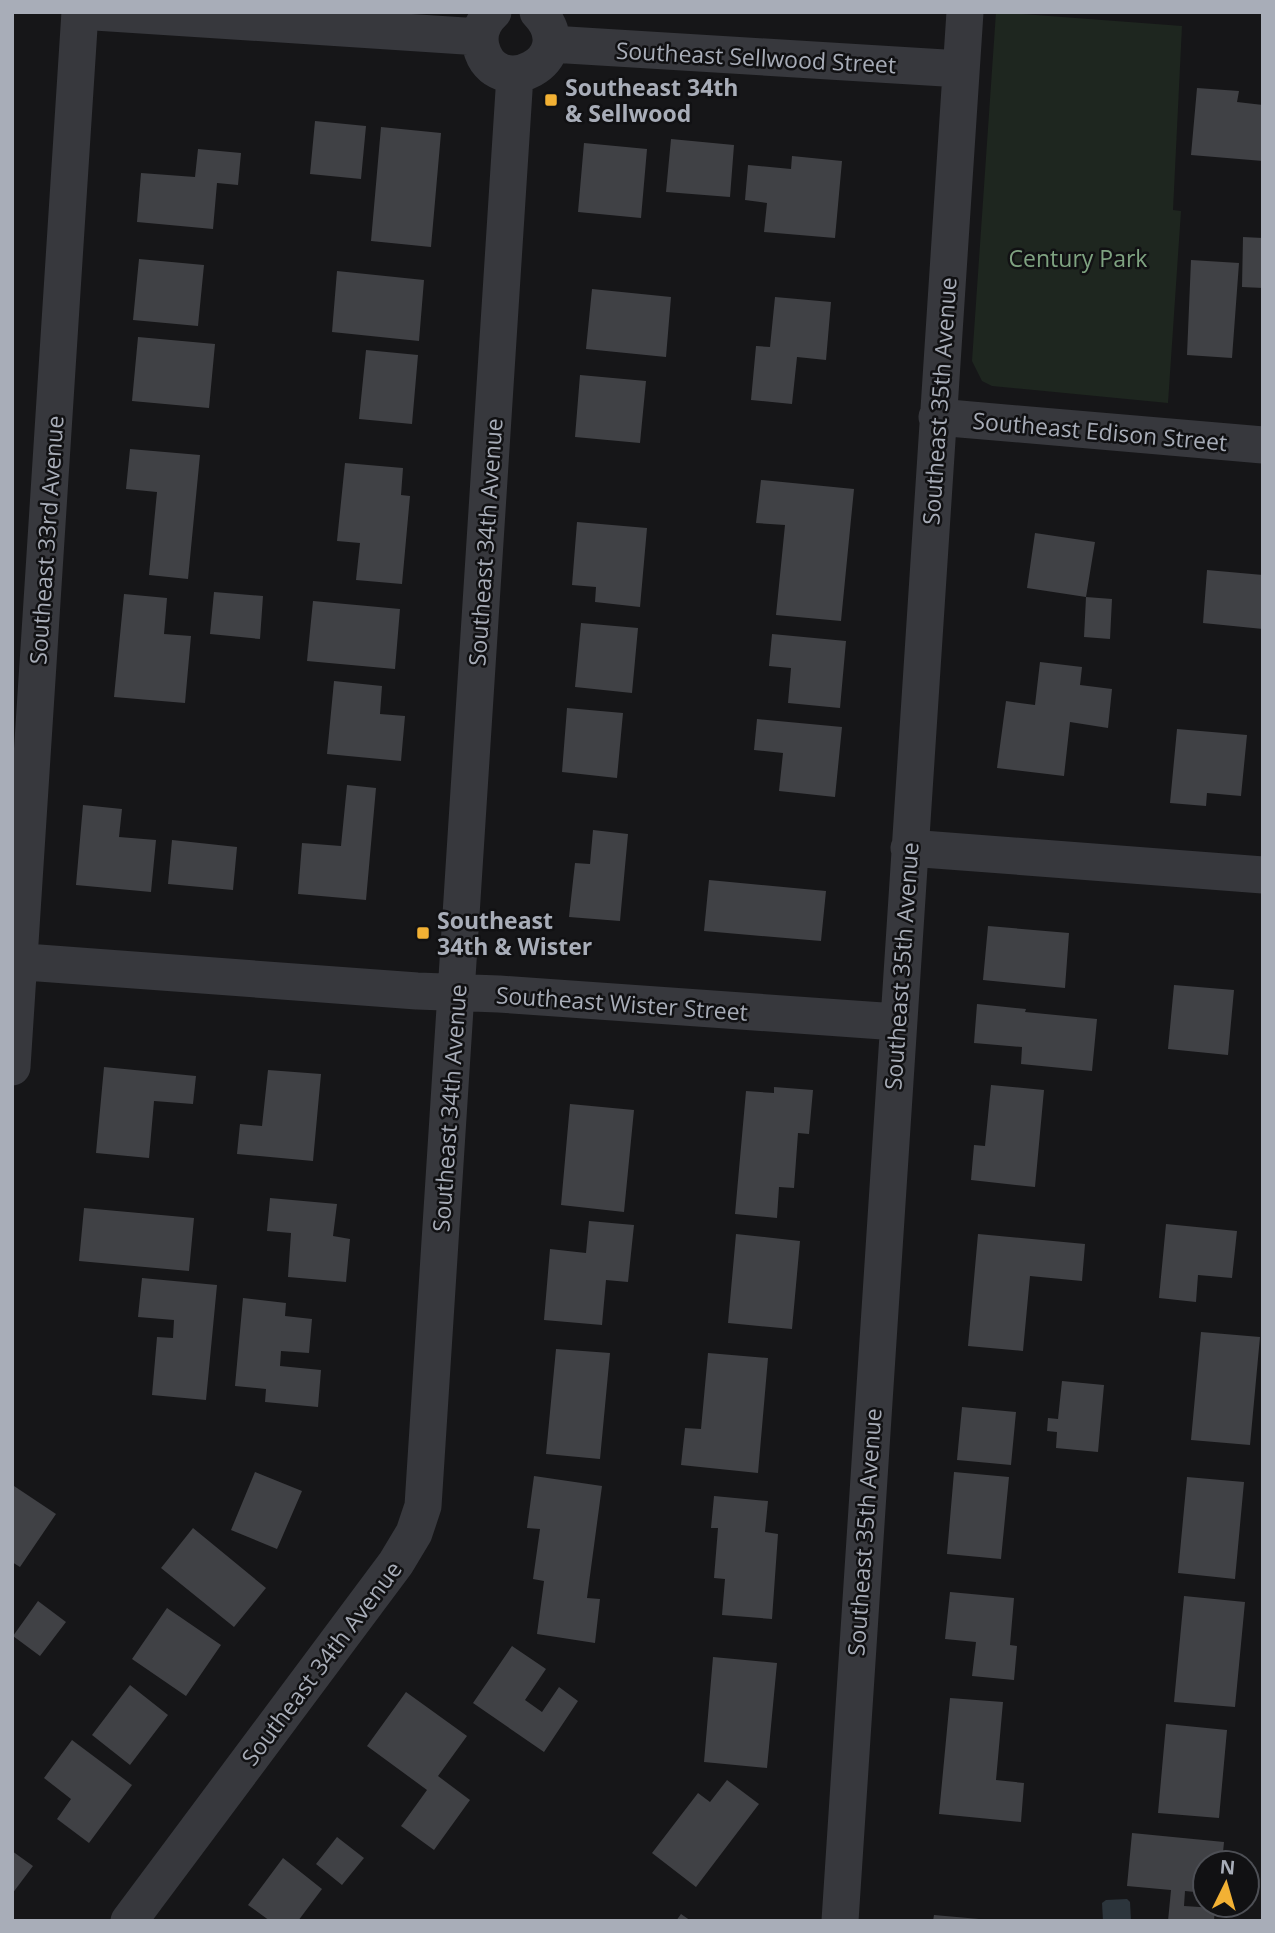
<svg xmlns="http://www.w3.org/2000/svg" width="1275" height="1933" font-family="'Open Sans',sans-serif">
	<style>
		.green { fill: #1e261f }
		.water { fill: #2c353c }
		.building { fill: #404145 }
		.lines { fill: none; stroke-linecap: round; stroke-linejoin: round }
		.minor { stroke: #37383d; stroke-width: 37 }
		.poi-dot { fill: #f2b134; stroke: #111113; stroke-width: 2.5 }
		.labels { text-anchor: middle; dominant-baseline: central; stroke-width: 5; stroke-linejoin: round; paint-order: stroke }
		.street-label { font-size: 23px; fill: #a8adb8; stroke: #111113 }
		.poi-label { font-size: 23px; font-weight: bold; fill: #a8adb8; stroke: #111113; text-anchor: start }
		.park-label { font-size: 23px; fill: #7fa381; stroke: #111113 }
	</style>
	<rect width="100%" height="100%" fill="#161618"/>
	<path class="green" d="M 996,12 L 1182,26 L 1173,210 L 1181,211 L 1168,403 L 992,386 L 982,381 L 972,361 Z"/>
	<path class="water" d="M 1127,1899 L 1130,1902 L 1131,1921 L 1103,1921 L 1102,1903 L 1106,1900 Z"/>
	<path class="building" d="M 1197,88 L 1239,91 L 1237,102 L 1263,105 L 1263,161 L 1191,155 Z
		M 315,121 L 366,126 L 361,179 L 310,174 Z
		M 381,127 L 441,133 L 431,247 L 371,241 Z
		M 671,139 L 734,145 L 730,197 L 666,192 Z
		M 584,143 L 647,149 L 641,218 L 578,212 Z
		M 198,149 L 241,153 L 238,185 L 217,183 L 213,229 L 137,222 L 141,173 L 195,177 Z
		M 792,156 L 842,161 L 835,238 L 764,232 L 767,203 L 745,200 L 748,165 L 791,169 Z
		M 1243,237 L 1263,238 L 1263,288 L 1242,287 Z
		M 139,259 L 204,265 L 198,326 L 133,320 Z
		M 1191,260 L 1239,263 L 1232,358 L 1187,355 Z
		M 337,271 L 424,280 L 419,341 L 332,332 Z
		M 592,289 L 671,297 L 666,357 L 586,349 Z
		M 775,297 L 831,302 L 826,360 L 797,357 L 792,404 L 751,400 L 756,346 L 770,347 Z
		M 138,337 L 215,344 L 209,408 L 132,401 Z
		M 366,350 L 418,355 L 412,424 L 359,419 Z
		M 580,375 L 646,381 L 640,443 L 575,437 Z
		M 130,449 L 200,455 L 188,579 L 149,575 L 157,492 L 126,489 Z
		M 345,463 L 403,468 L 401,495 L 410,496 L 402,584 L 356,580 L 360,543 L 337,541 Z
		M 761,480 L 854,489 L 841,621 L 776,615 L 785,525 L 756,523 Z
		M 577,522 L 647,528 L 640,607 L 595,602 L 596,587 L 572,585 Z
		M 1035,533 L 1095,542 L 1086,597 L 1027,588 Z
		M 1207,570 L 1263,575 L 1263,629 L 1203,623 Z
		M 214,592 L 263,596 L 260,639 L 210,634 Z
		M 124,594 L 167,598 L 164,634 L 191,636 L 185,703 L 114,697 Z
		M 1086,597 L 1112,599 L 1110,639 L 1084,637 Z
		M 313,601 L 400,609 L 395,669 L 307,661 Z
		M 581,623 L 638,628 L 632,693 L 575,687 Z
		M 772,634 L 846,641 L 840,708 L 788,703 L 791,668 L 769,666 Z
		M 1040,662 L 1082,667 L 1080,685 L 1112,689 L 1108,728 L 1070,722 L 1064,776 L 997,768 L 1006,701 L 1035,705 Z
		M 334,681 L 382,686 L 380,714 L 405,716 L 401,761 L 327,754 Z
		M 567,708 L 623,713 L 617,778 L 562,772 Z
		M 757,719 L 842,727 L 835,797 L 779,791 L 783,753 L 754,750 Z
		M 1177,729 L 1247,735 L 1241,796 L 1207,793 L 1206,806 L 1170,803 Z
		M 347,785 L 376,788 L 366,900 L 298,894 L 302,843 L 341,846 Z
		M 83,805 L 122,809 L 119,837 L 156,840 L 151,892 L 76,885 Z
		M 593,830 L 628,834 L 620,921 L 569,917 L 575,863 L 590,864 Z
		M 172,840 L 237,847 L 233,890 L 168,884 Z
		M 709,880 L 826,891 L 821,941 L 704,931 Z
		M 988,926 L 1069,933 L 1065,988 L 983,980 Z
		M 1174,985 L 1234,990 L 1228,1055 L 1168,1049 Z
		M 977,1004 L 1026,1009 L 1025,1012 L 1097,1019 L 1092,1071 L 1021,1064 L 1022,1047 L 974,1043 Z
		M 104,1067 L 196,1076 L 193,1104 L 154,1101 L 149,1158 L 96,1153 Z
		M 268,1070 L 321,1074 L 313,1161 L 237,1154 L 240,1124 L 262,1126 Z
		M 991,1085 L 1044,1090 L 1035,1187 L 971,1180 L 974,1145 L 985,1146 Z
		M 774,1087 L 813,1090 L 809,1134 L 798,1133 L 794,1188 L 779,1187 L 777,1218 L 735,1214 L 746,1091 L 774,1093 Z
		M 570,1104 L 634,1110 L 624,1212 L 561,1205 Z
		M 270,1198 L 337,1204 L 333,1236 L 350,1239 L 346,1282 L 288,1277 L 291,1233 L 267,1231 Z
		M 84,1208 L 194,1218 L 189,1271 L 79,1261 Z
		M 589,1221 L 634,1225 L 628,1282 L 606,1280 L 602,1325 L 544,1320 L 550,1249 L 586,1253 Z
		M 1166,1224 L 1237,1231 L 1232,1278 L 1198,1275 L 1196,1302 L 1159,1298 Z
		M 736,1234 L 800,1241 L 792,1329 L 728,1323 Z
		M 978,1234 L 1085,1244 L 1082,1281 L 1030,1276 L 1023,1351 L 968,1346 Z
		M 142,1278 L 217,1285 L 206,1400 L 152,1395 L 157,1337 L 173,1338 L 174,1320 L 138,1317 Z
		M 243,1298 L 286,1303 L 285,1316 L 312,1319 L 309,1353 L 281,1351 L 280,1366 L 321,1370 L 318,1407 L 265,1402 L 266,1389 L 235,1386 Z
		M 1201,1332 L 1260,1337 L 1250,1445 L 1191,1440 Z
		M 556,1349 L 610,1353 L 600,1459 L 546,1454 Z
		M 708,1353 L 768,1358 L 758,1473 L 681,1465 L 685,1428 L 701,1429 Z
		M 1062,1381 L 1104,1385 L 1098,1452 L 1056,1448 L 1057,1432 L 1047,1431 L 1048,1418 L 1058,1419 Z
		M 962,1407 L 1016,1412 L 1011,1465 L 957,1460 Z
		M 255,1472 L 302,1491 L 277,1549 L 231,1530 Z
		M 954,1472 L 1009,1477 L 1001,1559 L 947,1554 Z
		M 534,1476 L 602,1486 L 587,1598 L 600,1599 L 595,1643 L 537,1634 L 544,1581 L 533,1579 L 540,1529 L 527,1528 Z
		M 1187,1477 L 1244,1482 L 1235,1579 L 1178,1573 Z
		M 14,1486 L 56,1514 L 20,1567 L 12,1562 L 12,1489 Z
		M 714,1496 L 768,1501 L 765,1532 L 778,1534 L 772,1619 L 722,1615 L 725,1579 L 714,1578 L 718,1528 L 711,1528 Z
		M 193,1528 L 266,1588 L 234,1627 L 161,1568 Z
		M 950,1592 L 1014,1598 L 1010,1645 L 1017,1646 L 1014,1680 L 972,1676 L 976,1642 L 945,1639 Z
		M 1184,1596 L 1245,1602 L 1235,1707 L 1174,1702 Z
		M 38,1601 L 66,1622 L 40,1656 L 13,1636 Z
		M 167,1608 L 221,1645 L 186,1696 L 132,1659 Z
		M 512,1646 L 546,1669 L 525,1700 L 542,1712 L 559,1687 L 578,1701 L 544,1752 L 473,1703 Z
		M 713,1657 L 777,1663 L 767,1768 L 704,1762 Z
		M 130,1685 L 168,1715 L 130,1765 L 92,1735 Z
		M 406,1692 L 467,1736 L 438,1776 L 470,1800 L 434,1850 L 401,1826 L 427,1790 L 367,1746 Z
		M 950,1698 L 1003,1702 L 996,1780 L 1024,1783 L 1021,1822 L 939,1814 Z
		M 1166,1724 L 1227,1730 L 1219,1818 L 1158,1813 Z
		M 72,1740 L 132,1785 L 89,1843 L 57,1819 L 71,1799 L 44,1778 Z
		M 727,1780 L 759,1804 L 696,1887 L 652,1853 L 698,1793 L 710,1802 Z
		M 1132,1833 L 1224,1842 L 1222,1863 L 1205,1863 L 1205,1893 L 1185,1891 L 1184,1906 L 1215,1908 L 1214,1921 L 1168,1921 L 1171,1890 L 1127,1886 Z
		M 337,1837 L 364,1858 L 342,1885 L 316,1864 Z
		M 12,1851 L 33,1866 L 12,1894 Z
		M 283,1858 L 322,1889 L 298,1921 L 270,1921 L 248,1905 Z
		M 681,1914 L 691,1921 L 676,1921 Z
		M 934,1915 L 979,1919 L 979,1921 L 933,1921 Z"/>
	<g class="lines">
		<path class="minor" d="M 95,12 L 480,37
			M 493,12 C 483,21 478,34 481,47 C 495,104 584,60 538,12
			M 551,44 L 961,69
			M 937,417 L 1263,445
			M 909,848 L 1263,875
			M 12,961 L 417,991 L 499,994 L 897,1022
			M 12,1067 L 80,12
			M 129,1921 L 396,1563 L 414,1533 L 423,1506 L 515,75
			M 840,1921 L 965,12"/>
	</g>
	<g class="poi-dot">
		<rect x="544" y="93" width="14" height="14" rx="3.5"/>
		<rect x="416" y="926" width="14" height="14" rx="3.5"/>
	</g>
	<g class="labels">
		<g class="street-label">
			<text transform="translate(756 57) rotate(3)">Southeast Sellwood Street</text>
			<text transform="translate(939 401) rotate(-86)">Southeast 35th Avenue</text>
			<text transform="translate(1100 431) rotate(5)">Southeast Edison Street</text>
			<text transform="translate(46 540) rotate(-86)">Southeast 33rd Avenue</text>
			<text transform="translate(485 542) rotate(-86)">Southeast 34th Avenue</text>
			<text transform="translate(901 966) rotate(-86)">Southeast 35th Avenue</text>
			<text transform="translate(622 1003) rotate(4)">Southeast Wister Street</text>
			<text transform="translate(449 1108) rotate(-86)">Southeast 34th Avenue</text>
			<text transform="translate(864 1532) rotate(-86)">Southeast 35th Avenue</text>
			<text transform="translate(321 1663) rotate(-53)">Southeast 34th Avenue</text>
		</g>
		<g class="poi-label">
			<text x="565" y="87">Southeast 34th<tspan x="565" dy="26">&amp; Sellwood</tspan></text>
			<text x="437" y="920">Southeast<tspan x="437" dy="26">34th &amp; Wister</tspan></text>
		</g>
		<g class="park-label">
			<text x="1078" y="258">Century Park</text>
		</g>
	</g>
	<rect width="1275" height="1933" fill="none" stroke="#a8adb8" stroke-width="28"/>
	<g transform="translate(1226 1884) rotate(5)"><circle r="33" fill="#111113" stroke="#4d4f55" stroke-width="2"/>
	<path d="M0-5L12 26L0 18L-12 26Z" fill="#f2b134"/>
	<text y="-10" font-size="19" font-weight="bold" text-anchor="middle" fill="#a8adb8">N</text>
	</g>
</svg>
